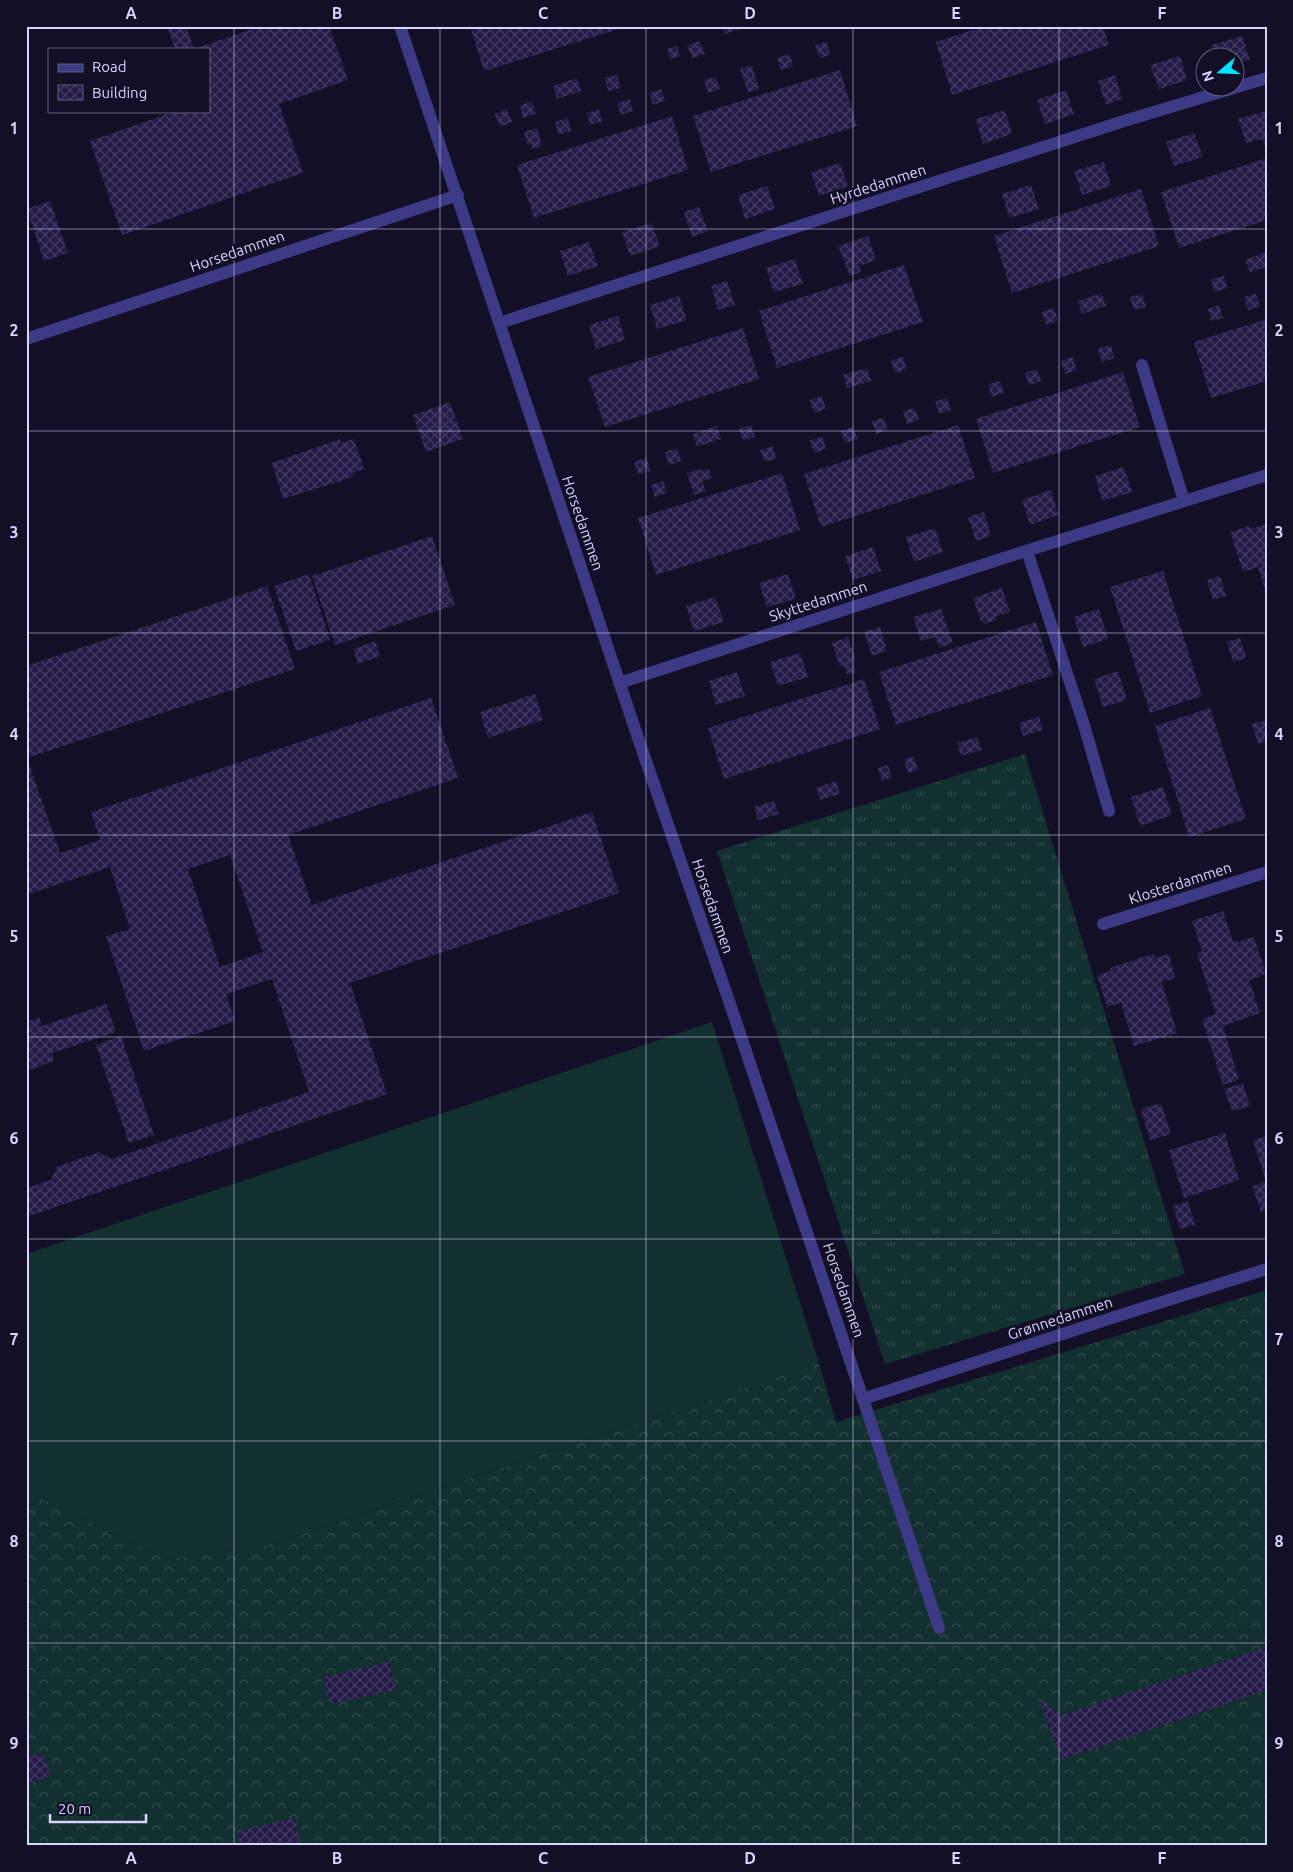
<svg xmlns="http://www.w3.org/2000/svg" width="1293" height="1872" font-family="Ubuntu,sans-serif">
	<style>
		.grass { fill: url(#grass-tufts) }
		.forest { fill: url(#forest-crowns) }
		.pitch { fill: #12302f }
		.building { fill: url(#building-cross-hatch); fill-rule: evenodd }
		.lines { fill: none; stroke-linecap: round; stroke-linejoin: round }
		.minor { stroke: #3d3a85; stroke-width: 12 }
		.grid { fill: none; stroke: #d9d4ff; stroke-width: 1; stroke-opacity: 0.55 }
		.labels { text-anchor: middle; dominant-baseline: central; stroke-width: 4.5; stroke-linejoin: round; paint-order: stroke }
		.street-label { font-size: 15px; fill: #d9d4ff; stroke: #130f26 }
		.neatline { fill: none; stroke: #d9d4ff; stroke-width: 2 }
		.grid-label { font-size: 16px; text-anchor: middle; font-weight: bold; fill: #d9d4ff }
	</style>
	<defs>
		<pattern id="grass-tufts" width="24" height="20" patternUnits="userSpaceOnUse" patternTransform="scale(1.25)"><rect width="24" height="20" fill="#12302f"/><path d="M3 7l-1-3M5 7V3M7 7l1-3M15 17l-1-3M17 17v-4M19 17l1-3" fill="none" stroke="#344d4e"/></pattern>
		<pattern id="forest-crowns" width="20" height="18" patternUnits="userSpaceOnUse" patternTransform="scale(1.25)"><rect width="20" height="18" fill="#12302f"/><path d="M2 6a3 3 0 1 1 6 0M12 15a3 3 0 1 1 6 0" fill="none" stroke="#344d4e"/></pattern>
		<pattern id="building-cross-hatch" width="8" height="8" patternUnits="userSpaceOnUse" patternTransform="scale(1.25)"><rect width="8" height="8" fill="#241b47"/><path d="M0 0l8 8M0 8l8-8" fill="none" stroke="#433b63"/></pattern>
	</defs>
	<rect width="100%" height="100%" fill="#130f26"/>
	<path class="grass" d="M 1025,754 L 1185,1274 L 885,1364 L 717,851 Z"/>
	<path class="forest" d="M 1267,1290 L 1267,1846 L 26,1846 L 26,1491 L 166,1559 L 265,1546 L 819,1363 L 836,1422 Z"/>
	<path class="pitch" d="M 712,1022 L 819,1363 L 265,1546 L 166,1559 L 26,1491 L 26,1254 Z"/>
	<path class="building" d="M 167,26 L 186,26 L 194,49 L 175,49 Z
		M 261,26 L 329,26 L 348,80 L 279,104 L 303,173 L 122,235 L 90,141 L 176,111 L 209,111 L 209,49 L 196,48 Z
		M 470,26 L 625,26 L 625,27 L 484,71 Z
		M 722,26 L 747,26 L 747,27 L 724,34 Z
		M 985,26 L 1103,26 L 1109,45 L 952,95 L 936,42 Z
		M 1242,36 L 1250,60 L 1236,64 L 1236,58 L 1216,58 L 1212,45 Z
		M 700,41 L 705,54 L 692,58 L 687,45 Z
		M 827,42 L 830,55 L 819,58 L 815,45 Z
		M 677,46 L 680,56 L 670,59 L 667,49 Z
		M 790,54 L 793,66 L 781,70 L 777,58 Z
		M 1180,56 L 1187,80 L 1159,89 L 1150,65 Z
		M 752,65 L 759,89 L 748,92 L 740,69 Z
		M 840,70 L 857,126 L 711,172 L 693,116 Z
		M 617,75 L 621,88 L 608,91 L 605,78 Z
		M 1115,75 L 1122,99 L 1106,105 L 1098,81 Z
		M 716,77 L 720,89 L 708,93 L 704,80 Z
		M 577,78 L 581,91 L 557,99 L 553,86 Z
		M 661,89 L 665,101 L 653,105 L 649,93 Z
		M 1066,90 L 1074,114 L 1045,124 L 1037,100 Z
		M 630,99 L 633,111 L 621,115 L 617,103 Z
		M 532,102 L 536,114 L 523,118 L 520,105 Z
		M 507,109 L 512,122 L 500,127 L 495,114 Z
		M 599,109 L 602,121 L 590,125 L 587,113 Z
		M 1005,110 L 1012,134 L 983,144 L 976,119 Z
		M 1267,111 L 1267,145 L 1265,146 L 1262,139 L 1246,143 L 1238,119 Z
		M 672,116 L 688,170 L 534,218 L 517,165 Z
		M 568,118 L 571,131 L 559,135 L 555,122 Z
		M 537,128 L 542,146 L 532,149 L 531,144 L 528,145 L 524,132 Z
		M 1194,133 L 1203,157 L 1174,166 L 1166,142 Z
		M 1267,158 L 1267,220 L 1179,248 L 1161,192 Z
		M 1104,162 L 1111,186 L 1082,195 L 1074,171 Z
		M 840,163 L 848,186 L 819,196 L 811,172 Z
		M 1031,185 L 1039,209 L 1009,218 L 1002,194 Z
		M 767,186 L 775,209 L 745,219 L 738,195 Z
		M 1141,189 L 1159,246 L 1012,293 L 994,236 Z
		M 50,201 L 68,253 L 44,261 L 27,209 Z
		M 699,207 L 708,231 L 692,237 L 684,212 Z
		M 651,223 L 660,246 L 630,256 L 622,232 Z
		M 868,236 L 876,260 L 859,266 L 861,272 L 850,276 L 838,246 Z
		M 589,242 L 598,266 L 568,276 L 560,251 Z
		M 1267,252 L 1267,267 L 1250,272 L 1245,260 Z
		M 795,259 L 803,284 L 774,292 L 766,268 Z
		M 904,265 L 923,322 L 777,368 L 759,311 Z
		M 1224,276 L 1227,288 L 1215,292 L 1211,279 Z
		M 727,281 L 735,305 L 718,310 L 711,286 Z
		M 1102,293 L 1106,306 L 1082,314 L 1078,301 Z
		M 1142,294 L 1146,307 L 1134,310 L 1130,297 Z
		M 1256,294 L 1260,306 L 1248,310 L 1244,297 Z
		M 679,296 L 687,320 L 657,329 L 650,305 Z
		M 1219,305 L 1223,318 L 1211,321 L 1208,309 Z
		M 1054,308 L 1058,321 L 1046,325 L 1042,312 Z
		M 618,316 L 625,340 L 596,349 L 589,325 Z
		M 1267,319 L 1267,381 L 1211,398 L 1194,342 Z
		M 743,328 L 759,379 L 605,427 L 588,377 Z
		M 1111,345 L 1114,358 L 1102,362 L 1098,349 Z
		M 903,357 L 907,369 L 895,373 L 891,360 Z
		M 1073,357 L 1077,370 L 1065,374 L 1061,361 Z
		M 867,368 L 871,381 L 847,388 L 843,375 Z
		M 1037,369 L 1041,381 L 1029,385 L 1025,373 Z
		M 1123,372 L 1140,427 L 993,473 L 976,419 Z
		M 1000,381 L 1004,393 L 992,397 L 988,384 Z
		M 822,396 L 826,409 L 814,413 L 810,400 Z
		M 947,398 L 951,410 L 939,414 L 935,401 Z
		M 450,402 L 463,439 L 426,452 L 413,415 Z
		M 915,408 L 919,420 L 907,424 L 903,411 Z
		M 884,418 L 888,430 L 876,434 L 872,421 Z
		M 751,425 L 755,437 L 743,441 L 739,429 Z
		M 958,425 L 975,478 L 821,527 L 804,474 Z
		M 717,426 L 721,439 L 697,447 L 693,434 Z
		M 853,427 L 858,439 L 845,443 L 841,431 Z
		M 823,437 L 826,449 L 814,453 L 810,440 Z
		M 340,439 L 341,443 L 354,439 L 364,469 L 352,473 L 353,477 L 283,499 L 272,463 Z
		M 773,446 L 776,459 L 765,462 L 760,450 Z
		M 677,448 L 681,461 L 669,465 L 665,452 Z
		M 647,458 L 650,471 L 638,474 L 634,462 Z
		M 1124,467 L 1132,492 L 1102,501 L 1095,476 Z
		M 699,469 L 700,471 L 709,469 L 712,478 L 702,481 L 706,491 L 694,495 L 687,473 Z
		M 782,473 L 800,530 L 656,575 L 638,518 Z
		M 663,481 L 667,493 L 655,497 L 651,485 Z
		M 1051,490 L 1058,515 L 1030,525 L 1022,500 Z
		M 984,512 L 991,536 L 976,541 L 968,517 Z
		M 1267,524 L 1267,593 L 1266,593 L 1258,567 L 1243,572 L 1230,532 L 1249,526 L 1250,529 Z
		M 935,528 L 943,552 L 914,562 L 906,537 Z
		M 432,536 L 455,605 L 335,645 L 312,576 Z
		M 873,547 L 881,571 L 853,580 L 845,556 Z
		M 1163,571 L 1202,696 L 1150,713 L 1110,587 Z
		M 309,574 L 330,640 L 296,651 L 274,586 Z
		M 788,574 L 796,599 L 767,607 L 759,583 Z
		M 1220,576 L 1226,596 L 1213,600 L 1207,580 Z
		M 267,586 L 295,669 L 27,758 L 60,853 L 100,840 L 91,812 L 431,698 L 458,778 L 288,835 L 312,905 L 592,812 L 619,893 L 350,983 L 387,1094 L 26,1217 L 26,1188 L 51,1180 L 57,1167 L 99,1152 L 111,1159 L 309,1092 L 272,979 L 226,994 L 235,1021 L 144,1051 L 106,936 L 130,929 L 110,867 L 26,895 L 26,666 ZM 230,855 L 263,952 L 220,967 L 188,869 Z
		M 1002,588 L 1010,612 L 995,617 L 997,620 L 984,624 L 983,621 L 981,622 L 973,598 Z
		M 715,597 L 724,622 L 694,631 L 686,606 Z
		M 941,609 L 953,643 L 939,648 L 935,637 L 921,641 L 913,617 Z
		M 1099,609 L 1108,639 L 1083,647 L 1074,617 Z
		M 1036,622 L 1053,675 L 896,725 L 879,672 Z
		M 880,627 L 887,651 L 872,656 L 864,632 Z
		M 848,637 L 856,661 L 853,662 L 856,672 L 847,675 L 844,666 L 840,667 L 832,643 Z
		M 1240,638 L 1246,658 L 1233,662 L 1227,642 Z
		M 375,641 L 380,656 L 358,664 L 353,649 Z
		M 800,653 L 808,677 L 778,686 L 770,662 Z
		M 1118,671 L 1127,700 L 1103,707 L 1094,679 Z
		M 737,672 L 745,696 L 716,705 L 709,681 Z
		M 864,679 L 880,729 L 724,779 L 708,728 Z
		M 535,694 L 543,720 L 488,738 L 480,712 Z
		M 1210,708 L 1246,819 L 1189,837 L 1155,726 Z
		M 1039,717 L 1043,730 L 1023,736 L 1019,723 Z
		M 1266,720 L 1267,741 L 1258,744 L 1252,724 Z
		M 977,737 L 982,750 L 961,756 L 957,743 Z
		M 914,757 L 918,770 L 908,773 L 904,759 Z
		M 888,765 L 892,778 L 882,781 L 878,768 Z
		M 836,781 L 840,794 L 820,800 L 816,788 Z
		M 1163,787 L 1172,815 L 1140,826 L 1131,797 Z
		M 774,801 L 779,814 L 758,820 L 754,807 Z
		M 1223,911 L 1233,941 L 1237,940 L 1238,942 L 1254,937 L 1266,974 L 1249,980 L 1260,1013 L 1223,1026 L 1239,1080 L 1223,1085 L 1202,1019 L 1216,1014 L 1197,953 L 1202,951 L 1192,921 Z
		M 1153,954 L 1155,958 L 1169,954 L 1175,978 L 1162,982 L 1177,1033 L 1134,1046 L 1121,1003 L 1107,1007 L 1097,975 L 1111,971 L 1110,968 Z
		M 106,1004 L 116,1032 L 52,1053 L 54,1061 L 26,1071 L 26,1022 L 39,1017 L 42,1026 Z
		M 121,1036 L 154,1135 L 129,1143 L 96,1045 Z
		M 1243,1083 L 1250,1106 L 1232,1111 L 1224,1089 Z
		M 1161,1103 L 1171,1134 L 1150,1140 L 1141,1109 Z
		M 1225,1133 L 1239,1180 L 1184,1198 L 1169,1150 Z
		M 1267,1136 L 1267,1210 L 1261,1212 L 1252,1186 L 1266,1182 L 1253,1140 Z
		M 1188,1201 L 1195,1225 L 1180,1229 L 1173,1206 Z
		M 1267,1647 L 1267,1690 L 1061,1760 L 1038,1698 L 1061,1715 Z
		M 389,1662 L 396,1690 L 330,1704 L 323,1677 Z
		M 43,1753 L 51,1776 L 26,1784 L 26,1758 Z
		M 295,1818 L 301,1846 L 240,1846 L 237,1831 Z"/>
	<g class="lines">
		<path class="minor" d="M 400,26 L 637,735 L 728,998 L 863,1399 L 939,1628
			M 499,323 L 1124,121 L 1267,78
			M 26,339 L 458,195
			M 1142,365 L 1184,501
			M 1027,551 L 1084,725 L 1109,811
			M 619,683 L 1007,557 L 1267,475
			M 1103,924 L 1267,872
			M 863,1399 L 1124,1314 L 1267,1269"/>
	</g>
	<path class="grid" d="M 234,26 L 234,1846M 440,26 L 440,1846M 646,26 L 646,1846M 853,26 L 853,1846M 1059,26 L 1059,1846M 26,229 L 1267,229M 26,431 L 1267,431M 26,633 L 1267,633M 26,835 L 1267,835M 26,1037 L 1267,1037M 26,1239 L 1267,1239M 26,1441 L 1267,1441M 26,1643 L 1267,1643"/>
	<g class="labels">
		<g class="street-label">
			<text transform="translate(878 184) rotate(-18)">Hyrdedammen</text>
			<text transform="translate(237 251) rotate(-19)">Horsedammen</text>
			<text transform="translate(583 523) rotate(71)">Horsedammen</text>
			<text transform="translate(818 601) rotate(-18)">Skyttedammen</text>
			<text transform="translate(1180 883) rotate(-18)">Klosterdammen</text>
			<text transform="translate(713 906) rotate(71)">Horsedammen</text>
			<text transform="translate(844 1290) rotate(71)">Horsedammen</text>
			<text transform="translate(1060 1318) rotate(-18)">Grønnedammen</text>
		</g>
	</g>
	<rect width="1293" height="1872" fill="none" stroke="#130f26" stroke-width="55"/>
	<rect x="48" y="48" width="162" height="65" fill="#130f26" stroke="#625e7d"/>
	<rect x="58" y="64" width="25" height="8" fill="#3d3a85" stroke="#625e7d"/>
	<text x="92" y="72" font-size="15" fill="#d9d4ff">Road</text>
	<rect x="58" y="85" width="25" height="15" fill="url(#building-cross-hatch)" stroke="#625e7d"/>
	<text x="92" y="98" font-size="15" fill="#d9d4ff">Building</text>
	<g transform="translate(1220 72) rotate(251)"><circle r="24" fill="#130f26" stroke="#625e7d"/>
	<path d="M0-4L9 19L0 12L-9 19Z" fill="#00e5ff"/>
	<text y="-8" font-size="14" font-weight="bold" text-anchor="middle" fill="#d9d4ff">N</text>
	</g>
	<path d="M50 1814v8h96v-8" fill="none" stroke="#d9d4ff" stroke-width="2.5"/>
	<text x="58" y="1814" font-size="15" fill="#d9d4ff" stroke="#130f26" stroke-width="4" paint-order="stroke">20 m</text>
	<rect x="28" y="28" width="1238" height="1816" class="neatline"/>
	<g class="grid-label">
		<text x="131" y="19">A</text>
		<text x="337" y="19">B</text>
		<text x="543" y="19">C</text>
		<text x="750" y="19">D</text>
		<text x="956" y="19">E</text>
		<text x="1162" y="19">F</text>
		<text x="14" y="134">1</text>
		<text x="1279" y="134">1</text>
		<text x="14" y="336">2</text>
		<text x="1279" y="336">2</text>
		<text x="14" y="538">3</text>
		<text x="1279" y="538">3</text>
		<text x="14" y="740">4</text>
		<text x="1279" y="740">4</text>
		<text x="14" y="942">5</text>
		<text x="1279" y="942">5</text>
		<text x="14" y="1144">6</text>
		<text x="1279" y="1144">6</text>
		<text x="14" y="1345">7</text>
		<text x="1279" y="1345">7</text>
		<text x="14" y="1547">8</text>
		<text x="1279" y="1547">8</text>
		<text x="14" y="1749">9</text>
		<text x="1279" y="1749">9</text>
		<text x="131" y="1864">A</text>
		<text x="337" y="1864">B</text>
		<text x="543" y="1864">C</text>
		<text x="750" y="1864">D</text>
		<text x="956" y="1864">E</text>
		<text x="1162" y="1864">F</text>
	</g>
</svg>
